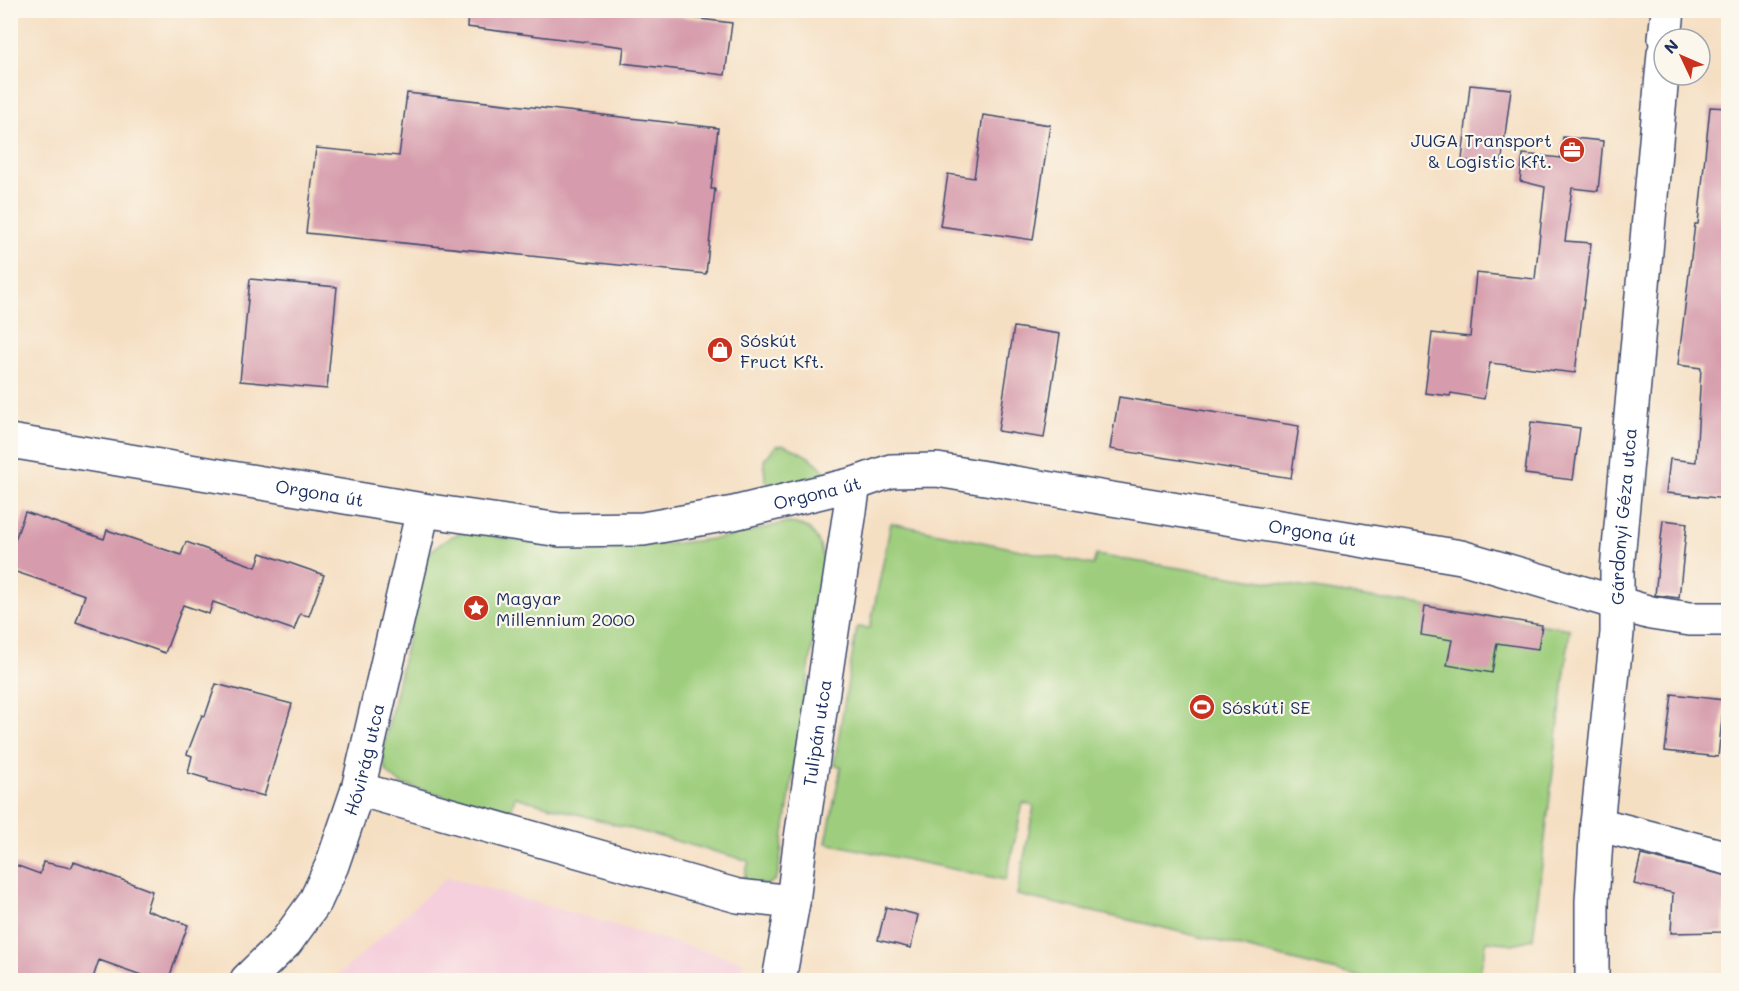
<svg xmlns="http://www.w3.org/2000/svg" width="1739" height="991" font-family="Mali,sans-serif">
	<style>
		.built { fill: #f5cfdb }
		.green { fill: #9ece7d; stroke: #5c7e6e; stroke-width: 1.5 }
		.building { fill: #d69bac }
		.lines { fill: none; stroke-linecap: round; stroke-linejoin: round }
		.minor-casing { stroke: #3c496d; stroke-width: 36 }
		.minor { stroke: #fff; stroke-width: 33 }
		.labels { text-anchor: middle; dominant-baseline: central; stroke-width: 4.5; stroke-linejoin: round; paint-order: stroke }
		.poi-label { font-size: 18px; fill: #1b2f5e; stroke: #fbf7ec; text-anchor: start }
		.street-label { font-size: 18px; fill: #1b2f5e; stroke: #fbf7ec }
	</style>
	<rect width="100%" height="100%" fill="#fbf7ec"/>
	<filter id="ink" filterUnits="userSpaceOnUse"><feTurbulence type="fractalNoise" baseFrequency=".0167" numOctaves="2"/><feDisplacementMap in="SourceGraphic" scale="12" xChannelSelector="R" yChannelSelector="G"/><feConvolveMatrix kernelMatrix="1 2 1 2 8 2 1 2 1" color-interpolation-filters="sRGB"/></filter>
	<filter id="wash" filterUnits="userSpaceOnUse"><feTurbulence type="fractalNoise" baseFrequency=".008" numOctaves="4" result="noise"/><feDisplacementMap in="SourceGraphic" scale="24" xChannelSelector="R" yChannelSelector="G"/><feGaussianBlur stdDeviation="1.35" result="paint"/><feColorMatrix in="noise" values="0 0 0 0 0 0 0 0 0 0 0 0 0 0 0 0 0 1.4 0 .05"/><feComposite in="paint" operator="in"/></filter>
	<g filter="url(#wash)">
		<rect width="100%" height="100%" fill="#f5dfc3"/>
		<path class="built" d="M 447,877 L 744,962 L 737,980 L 333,980 Z"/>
		<path class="green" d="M 784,445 C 798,450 818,460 826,474 L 822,478 L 772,487 L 765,481 L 764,460 L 776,446 Z
			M 785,523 C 817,523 822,543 824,570 L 778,873 L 775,880 L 767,885 L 743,882 L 749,861 L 515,797 L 510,814 L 401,784 C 385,772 383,770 383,750 L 426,556 C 437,545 449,537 464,531 L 560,548 L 670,544 L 729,537 Z
			M 891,523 L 1093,565 L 1096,555 L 1570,629 L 1533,939 L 1513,944 L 1487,941 L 1478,980 L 1373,980 L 1160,927 L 1017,895 L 1034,806 L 1023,803 L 1006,880 L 826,843 L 841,766 L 834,765 L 857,627 L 870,628 Z"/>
		<g id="blocks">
			<path class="building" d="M 468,10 L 628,10 L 732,23 L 725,75 L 622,63 L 624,47 L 467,27 Z
				M 1470,85 L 1511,89 L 1501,166 L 1462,160 Z
				M 407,93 L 718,128 L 711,189 L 715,189 L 706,274 L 306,233 L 316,148 L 399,156 Z
				M 1710,107 L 1728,108 L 1728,499 L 1666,493 L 1670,459 L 1696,462 L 1701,368 L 1678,365 L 1695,224 L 1698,224 Z
				M 983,115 L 1050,125 L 1033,240 L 940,226 L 948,174 L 974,178 Z
				M 1563,137 L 1603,141 L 1598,191 L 1572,188 L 1565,241 L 1591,243 L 1575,373 L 1490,363 L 1484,399 L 1451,393 L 1450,396 L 1425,393 L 1432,333 L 1470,337 L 1476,273 L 1535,279 L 1545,187 L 1520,181 L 1523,154 L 1561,158 Z
				M 250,279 L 337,287 L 327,389 L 240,381 Z
				M 1014,327 L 1060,334 L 1044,438 L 998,431 Z
				M 1119,397 L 1299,426 L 1291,478 L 1110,449 Z
				M 1531,422 L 1580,428 L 1573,480 L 1525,474 Z
				M 25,512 L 104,539 L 107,530 L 181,555 L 186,542 L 256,567 L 261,553 L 324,575 L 309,616 L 300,614 L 294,630 L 213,602 L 209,614 L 183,605 L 165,653 L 76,622 L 85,595 L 10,570 L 10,554 Z
				M 1663,520 L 1687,523 L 1679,598 L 1655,595 Z
				M 1425,606 L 1542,625 L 1538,649 L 1497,643 L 1492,673 L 1447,665 L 1452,640 L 1421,635 Z
				M 216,684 L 292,704 L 264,796 L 207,781 L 208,779 L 188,773 L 192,756 L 187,754 L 202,715 L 205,716 Z
				M 1672,694 L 1724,700 L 1718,757 L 1665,751 Z
				M 1641,855 L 1728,876 L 1728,899 L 1725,898 L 1723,932 L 1671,933 L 1673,893 L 1634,884 Z
				M 43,862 L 71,868 L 74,862 L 152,891 L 146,910 L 188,925 L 168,981 L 158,981 L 99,960 L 92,981 L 10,981 L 10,863 L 40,874 Z
				M 886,907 L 918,915 L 911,948 L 878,940 Z"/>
		</g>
	</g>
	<g filter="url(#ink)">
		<use href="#blocks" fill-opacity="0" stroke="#3c496d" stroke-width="1.5"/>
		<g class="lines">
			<g class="minor-casing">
				<g id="minor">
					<path d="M 1665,39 L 1668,10"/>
					<path id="s1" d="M 10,441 L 423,510 L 560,530 L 643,529 L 734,513 L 854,484 L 891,471 L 937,470 L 1461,557 L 1651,613 L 1690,619 L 1728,619"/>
					<path d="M 358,789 L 738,896 L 793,902"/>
					<path d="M 1597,824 L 1728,858"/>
					<path id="s2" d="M 247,980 L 286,942 L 315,902 L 332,865 L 358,789 L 423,510"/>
					<path id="s3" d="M 779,980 L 793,902 L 799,852 L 854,484"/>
					<path id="s4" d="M 1592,980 L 1592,901 L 1597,824 L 1617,633 L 1617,570 L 1664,53"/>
				</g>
			</g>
			<use href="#minor" class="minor"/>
		</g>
	</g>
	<defs>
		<g id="office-disc" transform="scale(1.35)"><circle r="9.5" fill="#c8321e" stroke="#fbf7ec"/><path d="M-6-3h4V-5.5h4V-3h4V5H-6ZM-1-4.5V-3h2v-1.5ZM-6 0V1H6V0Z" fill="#fff"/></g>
		<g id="shop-disc" transform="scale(1.35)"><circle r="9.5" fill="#c8321e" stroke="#fbf7ec"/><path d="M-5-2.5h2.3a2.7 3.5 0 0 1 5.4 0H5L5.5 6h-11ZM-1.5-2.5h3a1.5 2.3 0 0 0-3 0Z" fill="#fff"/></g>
		<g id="sight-disc" transform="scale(1.35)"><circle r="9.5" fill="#c8321e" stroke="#fbf7ec"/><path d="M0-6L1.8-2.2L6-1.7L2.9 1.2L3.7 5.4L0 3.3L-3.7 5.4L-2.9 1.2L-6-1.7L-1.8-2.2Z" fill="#fff"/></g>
		<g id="stadium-disc" transform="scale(1.35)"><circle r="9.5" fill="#c8321e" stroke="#fbf7ec"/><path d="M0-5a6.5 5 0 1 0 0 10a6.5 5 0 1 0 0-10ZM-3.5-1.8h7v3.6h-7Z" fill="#fff"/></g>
	</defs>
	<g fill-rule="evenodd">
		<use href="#office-disc" x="1572" y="150"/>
		<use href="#shop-disc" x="720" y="350"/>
		<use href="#sight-disc" x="476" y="608"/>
		<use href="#stadium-disc" x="1202" y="707"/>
	</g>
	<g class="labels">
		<g class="poi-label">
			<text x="1552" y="140" text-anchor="end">JUGA Transport<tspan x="1552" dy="21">&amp; Logistic Kft.</tspan></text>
			<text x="740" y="340">Sóskút<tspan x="740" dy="21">Fruct Kft.</tspan></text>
			<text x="496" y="598">Magyar<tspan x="496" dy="21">Millennium 2000</tspan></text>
			<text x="1222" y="707">Sóskúti SE</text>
		</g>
		<g class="street-label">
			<text stroke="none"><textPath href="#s1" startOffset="818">Orgona út</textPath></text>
			<text stroke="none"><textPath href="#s1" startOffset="314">Orgona út</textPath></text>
			<text stroke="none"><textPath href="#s4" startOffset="465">Gárdonyi Géza utca</textPath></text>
			<text stroke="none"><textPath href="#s1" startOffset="1322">Orgona út</textPath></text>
			<text stroke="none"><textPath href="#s3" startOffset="250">Tulipán utca</textPath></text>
			<text stroke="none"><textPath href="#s2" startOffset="255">Hóvirág utca</textPath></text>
		</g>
	</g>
	<rect width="1739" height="991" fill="none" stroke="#fbf7ec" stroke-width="36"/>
	<g transform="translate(1682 57) rotate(314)"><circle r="28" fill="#fbf7ec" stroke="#a1a7b3" stroke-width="1.5"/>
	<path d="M0-4.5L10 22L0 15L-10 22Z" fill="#c8321e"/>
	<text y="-9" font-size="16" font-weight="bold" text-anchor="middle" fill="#1b2f5e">N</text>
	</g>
</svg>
